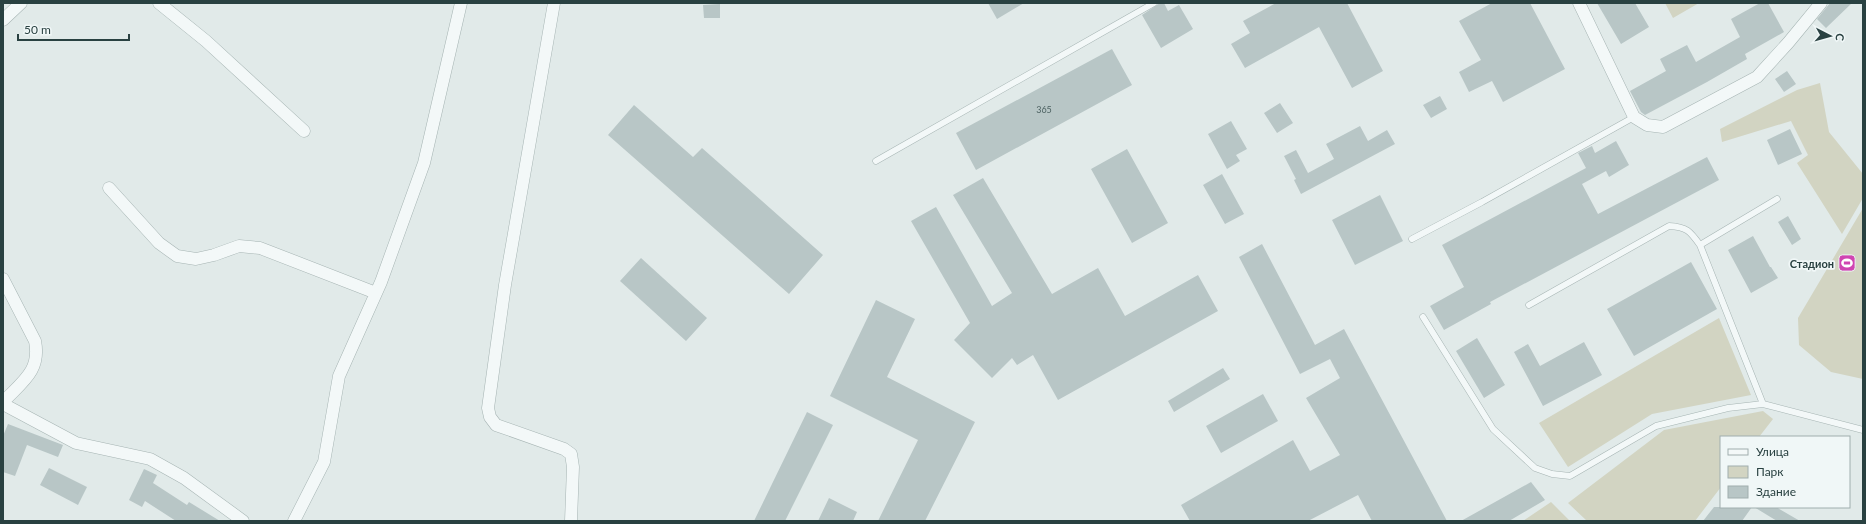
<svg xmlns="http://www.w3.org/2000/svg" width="1866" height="524" font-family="Lato,sans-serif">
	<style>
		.green { fill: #d2d4c2 }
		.building { fill: #b8c6c6 }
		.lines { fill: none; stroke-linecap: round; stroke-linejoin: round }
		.service-casing { stroke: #a6b4b3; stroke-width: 7 }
		.minor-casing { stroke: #a6b4b3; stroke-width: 13 }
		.service { stroke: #f3f8f8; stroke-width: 6 }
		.minor { stroke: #f3f8f8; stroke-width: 12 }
		.labels { text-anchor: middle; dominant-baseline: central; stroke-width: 3.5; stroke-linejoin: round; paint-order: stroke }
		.number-label { font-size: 9px; fill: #4d6262 }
		.poi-label { font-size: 11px; font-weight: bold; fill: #294141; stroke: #f0f7f7; text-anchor: end }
	</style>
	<rect width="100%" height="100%" fill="#e1eae9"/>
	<path class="green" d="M 1665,3 L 1699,3 L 1673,18 Z
		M 1820,83 L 1829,132 L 1863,174 L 1863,198 L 1842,234 L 1797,163 L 1808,155 L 1791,121 L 1722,142 L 1720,129 L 1797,90 Z
		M 1863,208 L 1863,379 L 1831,372 L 1799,345 L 1798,318 Z
		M 1719,318 L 1751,395 L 1652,414 L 1568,467 L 1539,423 Z
		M 1763,411 L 1773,419 L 1759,437 L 1721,437 L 1721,487 L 1695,521 L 1587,521 L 1568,503 L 1664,430 Z
		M 1551,502 L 1570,521 L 1523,521 Z"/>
	<path class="building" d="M 988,3 L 1024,3 L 997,19 Z
		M 1160,3 L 1164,3 L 1168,11 L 1179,5 L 1193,29 L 1161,48 L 1142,15 Z
		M 1276,3 L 1347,3 L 1383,71 L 1352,88 L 1319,27 L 1245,68 L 1231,44 L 1250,33 L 1243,21 Z
		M 1492,3 L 1530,3 L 1565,69 L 1503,102 L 1492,81 L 1469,92 L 1459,72 L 1481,60 L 1459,21 Z
		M 1597,3 L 1635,3 L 1649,27 L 1621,44 Z
		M 1760,3 L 1768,3 L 1784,32 L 1745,54 L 1747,59 L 1707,82 L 1645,115 L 1641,112 L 1630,91 L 1666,71 L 1660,59 L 1687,45 L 1696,62 L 1740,37 L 1731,19 Z
		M 1830,3 L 1852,3 L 1826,28 L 1817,19 Z
		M 720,4 L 720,18 L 704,18 L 703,5 Z
		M 1112,49 L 1132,85 L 976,170 L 956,133 Z
		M 1787,71 L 1796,84 L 1784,92 L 1775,79 Z
		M 1440,96 L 1447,109 L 1431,118 L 1423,105 Z
		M 1280,103 L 1293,123 L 1277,133 L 1264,113 Z
		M 634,105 L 693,157 L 702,148 L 823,255 L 789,294 L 608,135 Z
		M 1231,121 L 1247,149 L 1236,155 L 1240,161 L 1227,169 L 1208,134 Z
		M 1360,126 L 1368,141 L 1387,130 L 1395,144 L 1301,194 L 1294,180 L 1296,179 L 1284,156 L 1296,150 L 1308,173 L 1334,159 L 1326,144 Z
		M 1790,129 L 1802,154 L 1778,165 L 1767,140 Z
		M 1616,141 L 1629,165 L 1609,177 L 1606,171 L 1582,184 L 1598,214 L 1707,157 L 1719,180 L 1490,302 L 1491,304 L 1444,330 L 1430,306 L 1464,287 L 1442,245 L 1586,168 L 1578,153 L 1592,146 L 1595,153 Z
		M 1127,149 L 1168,223 L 1132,243 L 1091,169 Z
		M 1222,174 L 1244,214 L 1225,224 L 1203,185 Z
		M 983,178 L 1052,294 L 1098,268 L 1125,316 L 1198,275 L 1218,311 L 1058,400 L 1033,355 L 1017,365 L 1012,358 L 992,378 L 954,340 L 970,323 L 911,221 L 936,207 L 992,306 L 1012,293 L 953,195 Z
		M 1380,195 L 1403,241 L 1355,265 L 1332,220 Z
		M 1788,216 L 1801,239 L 1792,245 L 1778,222 Z
		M 1753,236 L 1770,267 L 1771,267 L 1778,278 L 1751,293 L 1728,250 Z
		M 1262,244 L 1315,345 L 1344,329 L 1447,521 L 1372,521 L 1358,495 L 1308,521 L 1190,521 L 1181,505 L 1293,440 L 1310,471 L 1340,455 L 1306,398 L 1340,378 L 1330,359 L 1300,374 L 1239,257 Z
		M 641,258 L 707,318 L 686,341 L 620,281 Z
		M 1691,262 L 1717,309 L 1634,356 L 1607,309 Z
		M 876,300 L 915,319 L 887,377 L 975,422 L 925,521 L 878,521 L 918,440 L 830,396 Z
		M 1477,338 L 1505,385 L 1484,398 L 1456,351 Z
		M 1584,342 L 1602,375 L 1543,406 L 1514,352 L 1528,344 L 1540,366 Z
		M 1223,368 L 1230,379 L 1174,412 L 1168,401 Z
		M 1263,394 L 1278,421 L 1221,453 L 1206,426 Z
		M 807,412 L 833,425 L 785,521 L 754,521 Z
		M 8,424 L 63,445 L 58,457 L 27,445 L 15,476 L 3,472 L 3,436 Z
		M 49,468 L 87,487 L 78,505 L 40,485 Z
		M 144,469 L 157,475 L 153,483 L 187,505 L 189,502 L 220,521 L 176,521 L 145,501 L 142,507 L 129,500 Z
		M 1531,482 L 1545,500 L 1509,521 L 1461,521 Z
		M 829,498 L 857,512 L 853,521 L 818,521 Z
		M 1714,507 L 1752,507 L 1742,521 L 1703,521 Z
		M 1754,507 L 1776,507 L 1800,521 L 1777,521 Z"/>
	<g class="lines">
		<g class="service-casing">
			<path id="service" d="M 876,161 L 1154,3
				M 1412,239 L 1482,202 L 1634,117
				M 1700,245 L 1763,404
				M 1529,305 L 1669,226 C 1687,227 1690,231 1700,245 L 1777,199
				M 1423,317 L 1493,429 L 1535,468 L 1552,474 L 1570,476 L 1656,426 L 1728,408 L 1763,404 L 1863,430"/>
		</g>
		<g class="minor-casing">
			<path id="minor" d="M 159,3 L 206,41 L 304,131
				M 554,3 L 505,285 L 488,408 L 490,417 L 496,425 L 564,449 L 571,454 L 573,467 L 571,521
				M 1579,3 L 1634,117 L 1647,125 L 1663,127 L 1757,77 L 1788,43 L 1821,3
				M 3,20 L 21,3
				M 109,188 L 159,243 L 177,256 L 196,259 L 214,255 L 239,246 L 260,248 L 376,293
				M 3,279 L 35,341 C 41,371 22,382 3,402
				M 3,404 L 76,443 L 150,459 L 184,478 L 243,521
				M 294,521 L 324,462 L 339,376 L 381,282 L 424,163 L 461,3"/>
		</g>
		<use href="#service" class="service"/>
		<use href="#minor" class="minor"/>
	</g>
	<defs>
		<g id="stadium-square" transform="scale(0.9)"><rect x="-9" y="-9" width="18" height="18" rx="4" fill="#d044b2" stroke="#f0f7f7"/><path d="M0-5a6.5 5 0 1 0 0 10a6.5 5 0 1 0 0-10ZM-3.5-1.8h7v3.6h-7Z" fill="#fff"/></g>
	</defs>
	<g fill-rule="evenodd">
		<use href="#stadium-square" x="1847" y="263"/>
	</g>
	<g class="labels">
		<g class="number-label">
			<text x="1044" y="109">365</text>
		</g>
		<g class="poi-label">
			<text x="1834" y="263">Стадион</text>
		</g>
	</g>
	<rect width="1866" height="524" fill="none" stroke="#294141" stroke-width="8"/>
	<rect x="1720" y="436" width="130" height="72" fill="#f0f7f7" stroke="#a0aeae"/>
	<rect x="1728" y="449" width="20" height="6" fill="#f3f8f8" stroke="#a0aeae"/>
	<text x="1756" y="456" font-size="12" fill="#294141">Улица</text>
	<rect x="1728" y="466" width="20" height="12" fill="#d2d4c2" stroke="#a0aeae"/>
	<text x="1756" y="476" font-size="12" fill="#294141">Парк</text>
	<rect x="1728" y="486" width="20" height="12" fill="#b8c6c6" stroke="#a0aeae"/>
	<text x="1756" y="496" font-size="12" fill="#294141">Здание</text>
	<g transform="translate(1830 36) rotate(96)" stroke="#f0f7f7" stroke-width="3" paint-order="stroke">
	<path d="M0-3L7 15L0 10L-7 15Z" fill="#294141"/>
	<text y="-6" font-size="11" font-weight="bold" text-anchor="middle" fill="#294141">С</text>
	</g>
	<path d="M18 34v6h111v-6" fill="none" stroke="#294141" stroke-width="2"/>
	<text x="24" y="34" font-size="12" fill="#294141" stroke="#f0f7f7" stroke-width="3" paint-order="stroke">50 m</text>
</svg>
